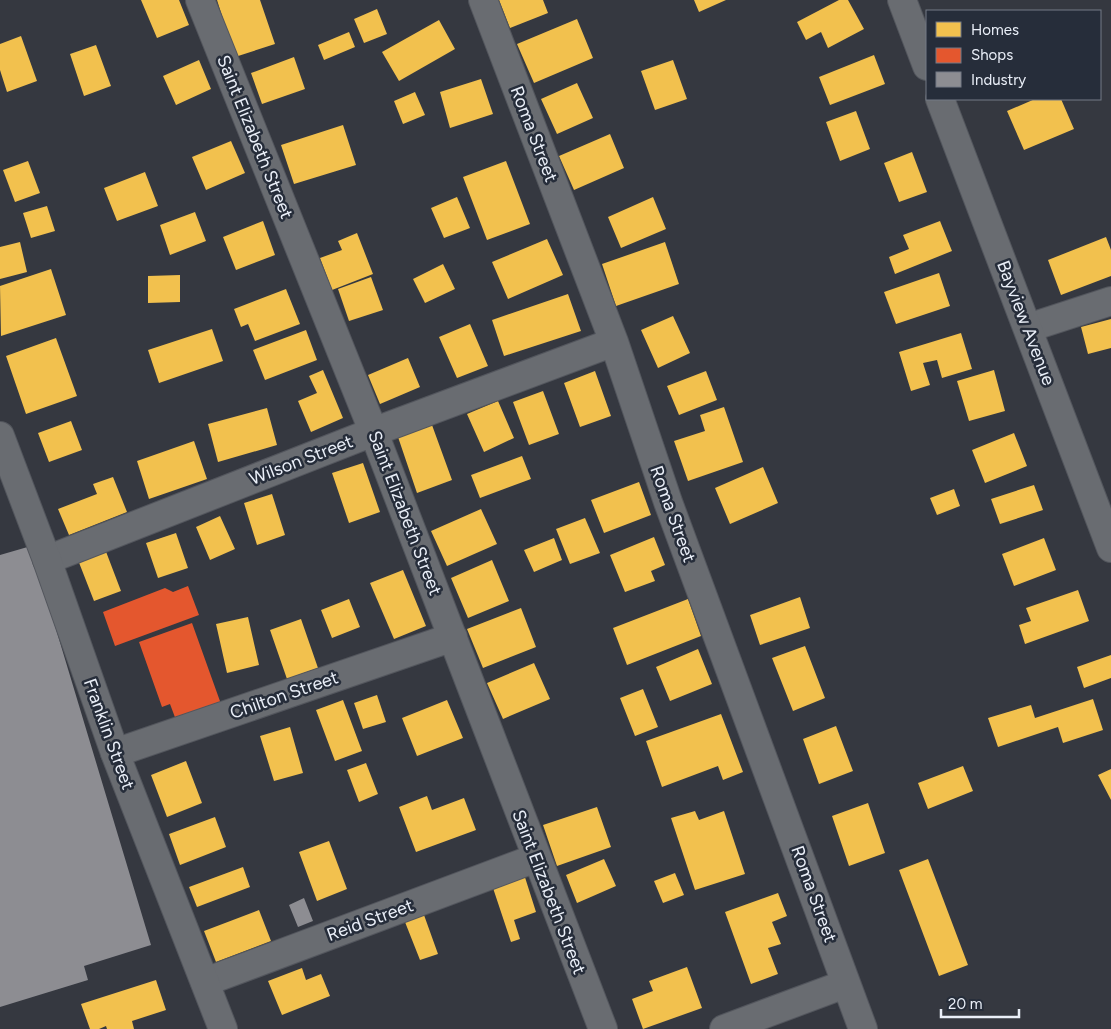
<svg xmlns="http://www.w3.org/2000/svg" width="1111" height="1029" font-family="Figtree,sans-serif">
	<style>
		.homes { fill: #f2c14e }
		.shops { fill: #e4572e }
		.industry { fill: #8d8d92 }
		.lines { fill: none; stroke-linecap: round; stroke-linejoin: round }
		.minor-casing { stroke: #53565d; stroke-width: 30 }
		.tertiary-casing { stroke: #53565d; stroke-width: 30 }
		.secondary-casing { stroke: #53565d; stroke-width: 30 }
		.minor { stroke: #696c71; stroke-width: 28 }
		.tertiary { stroke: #696c71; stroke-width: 28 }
		.secondary { stroke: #696c71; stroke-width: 28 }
		.labels { text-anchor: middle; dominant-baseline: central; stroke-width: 5; stroke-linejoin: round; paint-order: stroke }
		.street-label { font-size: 18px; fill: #eaeff8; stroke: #262d3a }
	</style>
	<rect width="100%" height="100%" fill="#353840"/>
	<path class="homes" d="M 141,0 L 179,0 L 189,25 L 157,38 Z
		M 217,0 L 260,0 L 275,44 L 235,57 Z
		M 499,0 L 543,0 L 548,13 L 510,28 Z
		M 694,0 L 726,0 L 699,12 Z
		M 839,0 L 848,0 L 864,29 L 828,48 L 821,32 L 806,40 L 797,22 Z
		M 377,9 L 387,34 L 364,43 L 354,19 Z
		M 577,19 L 593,58 L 534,83 L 517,44 Z
		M 439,20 L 455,49 L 399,81 L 382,52 Z
		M 349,32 L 355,47 L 324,60 L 318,45 Z
		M 21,36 L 37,81 L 7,92 L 0,70 L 0,44 Z
		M 96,45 L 111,86 L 84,96 L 70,54 Z
		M 874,55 L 885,84 L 830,105 L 819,77 Z
		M 294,57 L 305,89 L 262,104 L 251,73 Z
		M 199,60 L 211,89 L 176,105 L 163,76 Z
		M 673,60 L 687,99 L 655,110 L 641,71 Z
		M 481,79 L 493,114 L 450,128 L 440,92 Z
		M 577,83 L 593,118 L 557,134 L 541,99 Z
		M 415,92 L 425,115 L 403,124 L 394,101 Z
		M 1035,99 L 1061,99 L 1074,129 L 1024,150 L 1007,111 Z
		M 856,111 L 870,149 L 840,161 L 826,122 Z
		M 343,125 L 356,165 L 294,184 L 281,145 Z
		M 610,134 L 624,168 L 574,190 L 559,156 Z
		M 231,141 L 245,173 L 206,190 L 192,157 Z
		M 912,152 L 927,192 L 899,202 L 884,163 Z
		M 28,161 L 40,193 L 15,202 L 3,170 Z
		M 506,161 L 530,224 L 487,240 L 463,177 Z
		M 145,172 L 158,206 L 117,221 L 104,188 Z
		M 457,197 L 470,228 L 444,238 L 431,208 Z
		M 653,197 L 666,229 L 621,248 L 608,217 Z
		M 47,206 L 55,231 L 31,238 L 23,213 Z
		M 195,212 L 206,241 L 170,255 L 160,225 Z
		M 263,221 L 275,255 L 236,270 L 223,237 Z
		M 940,221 L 952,251 L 895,274 L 889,257 L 909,249 L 903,235 Z
		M 357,233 L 373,274 L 332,290 L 320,258 L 342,250 L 338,241 Z
		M 1106,237 L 1111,250 L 1111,276 L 1061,295 L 1048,260 Z
		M 547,239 L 563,275 L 508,299 L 492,262 Z
		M 20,242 L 27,272 L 0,279 L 0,247 Z
		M 665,242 L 679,284 L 616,306 L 602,264 Z
		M 443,264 L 455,289 L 425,303 L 413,279 Z
		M 51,269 L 66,315 L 1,336 L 0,286 Z
		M 939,273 L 950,306 L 896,324 L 884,292 Z
		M 180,275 L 180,302 L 148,303 L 148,276 Z
		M 371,277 L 383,310 L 349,321 L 338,289 Z
		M 286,289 L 300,324 L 255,341 L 248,324 L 241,327 L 234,309 Z
		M 568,294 L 581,331 L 504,356 L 492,320 Z
		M 673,316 L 690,353 L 658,368 L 641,330 Z
		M 1111,319 L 1111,348 L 1088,354 L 1081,327 Z
		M 470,324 L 488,366 L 457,378 L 439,337 Z
		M 212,329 L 223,361 L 159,383 L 148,350 Z
		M 306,330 L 317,360 L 265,380 L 253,350 Z
		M 961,333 L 972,369 L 942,378 L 937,360 L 923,363 L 930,385 L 911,391 L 899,352 Z
		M 56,338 L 77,396 L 26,414 L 6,356 Z
		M 408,358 L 420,387 L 380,404 L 368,375 Z
		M 323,370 L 343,418 L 311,432 L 298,401 L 317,393 L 309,376 Z
		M 994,370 L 1005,411 L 969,421 L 957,381 Z
		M 595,371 L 611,416 L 580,427 L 564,383 Z
		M 706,371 L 717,400 L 679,415 L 667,386 Z
		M 543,391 L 559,434 L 529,445 L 513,402 Z
		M 498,401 L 514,438 L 484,452 L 467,414 Z
		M 724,407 L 743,462 L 688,481 L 674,441 L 705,431 L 700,415 Z
		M 267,408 L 277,445 L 218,462 L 208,424 Z
		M 71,421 L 82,450 L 49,462 L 38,433 Z
		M 432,425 L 452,480 L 417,493 L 398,437 Z
		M 1014,433 L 1027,466 L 985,483 L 972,450 Z
		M 194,441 L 207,479 L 149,499 L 137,461 Z
		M 522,456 L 531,479 L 480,498 L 471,475 Z
		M 363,463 L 380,512 L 349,523 L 332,473 Z
		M 763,467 L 778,503 L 730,524 L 715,488 Z
		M 113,477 L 127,512 L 69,535 L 58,509 L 97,494 L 93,484 Z
		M 639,482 L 651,515 L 604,533 L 591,500 Z
		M 1034,485 L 1043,510 L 1000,524 L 991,499 Z
		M 954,489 L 960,506 L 937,515 L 930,498 Z
		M 272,494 L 285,535 L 257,545 L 244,503 Z
		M 481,509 L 497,544 L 447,566 L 431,531 Z
		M 220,516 L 235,549 L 210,560 L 196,527 Z
		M 585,518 L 600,553 L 570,564 L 556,529 Z
		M 176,533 L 188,568 L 158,578 L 146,543 Z
		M 654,537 L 665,565 L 651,571 L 655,581 L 625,592 L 610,555 Z
		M 554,538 L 562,560 L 534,572 L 524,550 Z
		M 1044,538 L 1056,570 L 1014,586 L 1002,554 Z
		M 105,549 L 121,591 L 94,601 L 78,560 Z
		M 492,560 L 509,601 L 468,618 L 451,578 Z
		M 403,570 L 426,626 L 394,639 L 370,583 Z
		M 1078,590 L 1089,621 L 1025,644 L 1019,625 L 1031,621 L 1026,608 Z
		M 800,597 L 810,628 L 760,645 L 750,615 Z
		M 349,599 L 360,627 L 332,638 L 321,610 Z
		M 688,599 L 701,636 L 627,665 L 613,628 Z
		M 521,608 L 536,647 L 483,668 L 467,629 Z
		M 248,617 L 259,665 L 227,673 L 216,624 Z
		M 301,619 L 318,668 L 287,679 L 270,630 Z
		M 805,646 L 825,698 L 793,711 L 772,658 Z
		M 698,649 L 712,684 L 670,701 L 656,667 Z
		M 1111,655 L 1111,678 L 1084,688 L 1077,667 Z
		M 534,663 L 550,699 L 503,719 L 487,683 Z
		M 643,689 L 658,727 L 635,736 L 620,698 Z
		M 377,695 L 386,722 L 363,729 L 354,703 Z
		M 1093,699 L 1103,730 L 1063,743 L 1058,727 L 998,747 L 988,718 L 1031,705 L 1035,718 Z
		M 343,700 L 362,751 L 335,761 L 316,710 Z
		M 447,700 L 463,738 L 417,756 L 402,718 Z
		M 721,714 L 743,772 L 723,780 L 718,766 L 662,787 L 646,741 Z
		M 836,726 L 853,771 L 819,784 L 803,739 Z
		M 290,727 L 303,773 L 274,781 L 260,736 Z
		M 186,761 L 202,803 L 167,817 L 151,775 Z
		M 366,763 L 378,794 L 359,802 L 347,770 Z
		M 963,766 L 973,791 L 928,809 L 918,783 Z
		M 1111,769 L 1111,800 L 1098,775 Z
		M 427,796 L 432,810 L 464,798 L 476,830 L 416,852 L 399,807 Z
		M 868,803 L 885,853 L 849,866 L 832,816 Z
		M 597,807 L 611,847 L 557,866 L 543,825 Z
		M 695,811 L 699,820 L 724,811 L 745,874 L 695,890 L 671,818 Z
		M 215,817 L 226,847 L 180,865 L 169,834 Z
		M 329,841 L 347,889 L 317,901 L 299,852 Z
		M 604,859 L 616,886 L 577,903 L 566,875 Z
		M 928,859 L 968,965 L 939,976 L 899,870 Z
		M 243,867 L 250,887 L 197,907 L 189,887 Z
		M 523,871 L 536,912 L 514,920 L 520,939 L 511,942 L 491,882 Z
		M 675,873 L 684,895 L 663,903 L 654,881 Z
		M 778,893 L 787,916 L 772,922 L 781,944 L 768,948 L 778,974 L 751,984 L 725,912 Z
		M 259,910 L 271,941 L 216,962 L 204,931 Z
		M 424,915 L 438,954 L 420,960 L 405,922 Z
		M 687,967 L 702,1008 L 643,1029 L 632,999 L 653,991 L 649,981 Z
		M 302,968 L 306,980 L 321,974 L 330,996 L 282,1015 L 268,981 Z
		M 156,980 L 166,1010 L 132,1021 L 134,1029 L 107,1029 L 106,1026 L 99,1029 L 90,1029 L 81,1004 Z"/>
	<path class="shops" d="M 188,586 L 199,615 L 115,646 L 103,612 L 165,588 L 173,592 Z
		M 192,623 L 221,704 L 176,720 L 170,704 L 162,707 L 139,642 Z"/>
	<path class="industry" d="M 31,546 L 151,945 L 84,966 L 88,980 L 0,1007 L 0,555 Z
		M 304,898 L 313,921 L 298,927 L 289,905 Z"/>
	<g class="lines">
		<g class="minor-casing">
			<path id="minor" d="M 200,0 C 258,144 317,288 374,433 C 452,631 525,831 603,1029
				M 483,0 L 614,342 L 668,502 L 863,1029
				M 1028,328 L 1111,301
				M 47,560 L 373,432 L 614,342
				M 115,753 L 453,637
				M 205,982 L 536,858
				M 724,1029 L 845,984"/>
		</g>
		<g class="tertiary-casing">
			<path id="tertiary" d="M 0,436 L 47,560 L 115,753 L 223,1029"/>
		</g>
		<g class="secondary-casing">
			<path id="secondary" d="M 902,0 L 927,66
				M 940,99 L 1111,548"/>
		</g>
		<use href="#minor" class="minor"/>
		<use href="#tertiary" class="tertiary"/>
		<use href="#secondary" class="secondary"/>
	</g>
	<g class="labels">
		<g class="street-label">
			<text transform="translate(534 134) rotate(69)">Roma Street</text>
			<text transform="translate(255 137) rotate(68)">Saint Elizabeth Street</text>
			<text transform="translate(1026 323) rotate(69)">Bayview Avenue</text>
			<text transform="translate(301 460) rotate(-21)">Wilson Street</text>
			<text transform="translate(405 513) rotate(69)">Saint Elizabeth Street</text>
			<text transform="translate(673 514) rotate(70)">Roma Street</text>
			<text transform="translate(284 695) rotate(-19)">Chilton Street</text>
			<text transform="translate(109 734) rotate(70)">Franklin Street</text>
			<text transform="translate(549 892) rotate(69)">Saint Elizabeth Street</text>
			<text transform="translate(814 894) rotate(70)">Roma Street</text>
			<text transform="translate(370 920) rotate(-20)">Reid Street</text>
		</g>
	</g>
	<rect x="926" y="10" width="175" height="90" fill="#262d3a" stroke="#747b86"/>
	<rect x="936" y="22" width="25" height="15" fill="#f2c14e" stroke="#747b86"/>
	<text x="971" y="35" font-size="15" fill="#eaeff8">Homes</text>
	<rect x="936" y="48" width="25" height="15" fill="#e4572e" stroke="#747b86"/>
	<text x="971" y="60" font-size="15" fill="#eaeff8">Shops</text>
	<rect x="936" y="72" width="25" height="15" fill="#8d8d92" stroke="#747b86"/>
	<text x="971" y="85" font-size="15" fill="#eaeff8">Industry</text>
	<path d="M941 1009v8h78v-8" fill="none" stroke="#eaeff8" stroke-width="2.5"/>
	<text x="948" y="1009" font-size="15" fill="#eaeff8" stroke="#262d3a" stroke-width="4" paint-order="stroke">20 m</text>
</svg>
